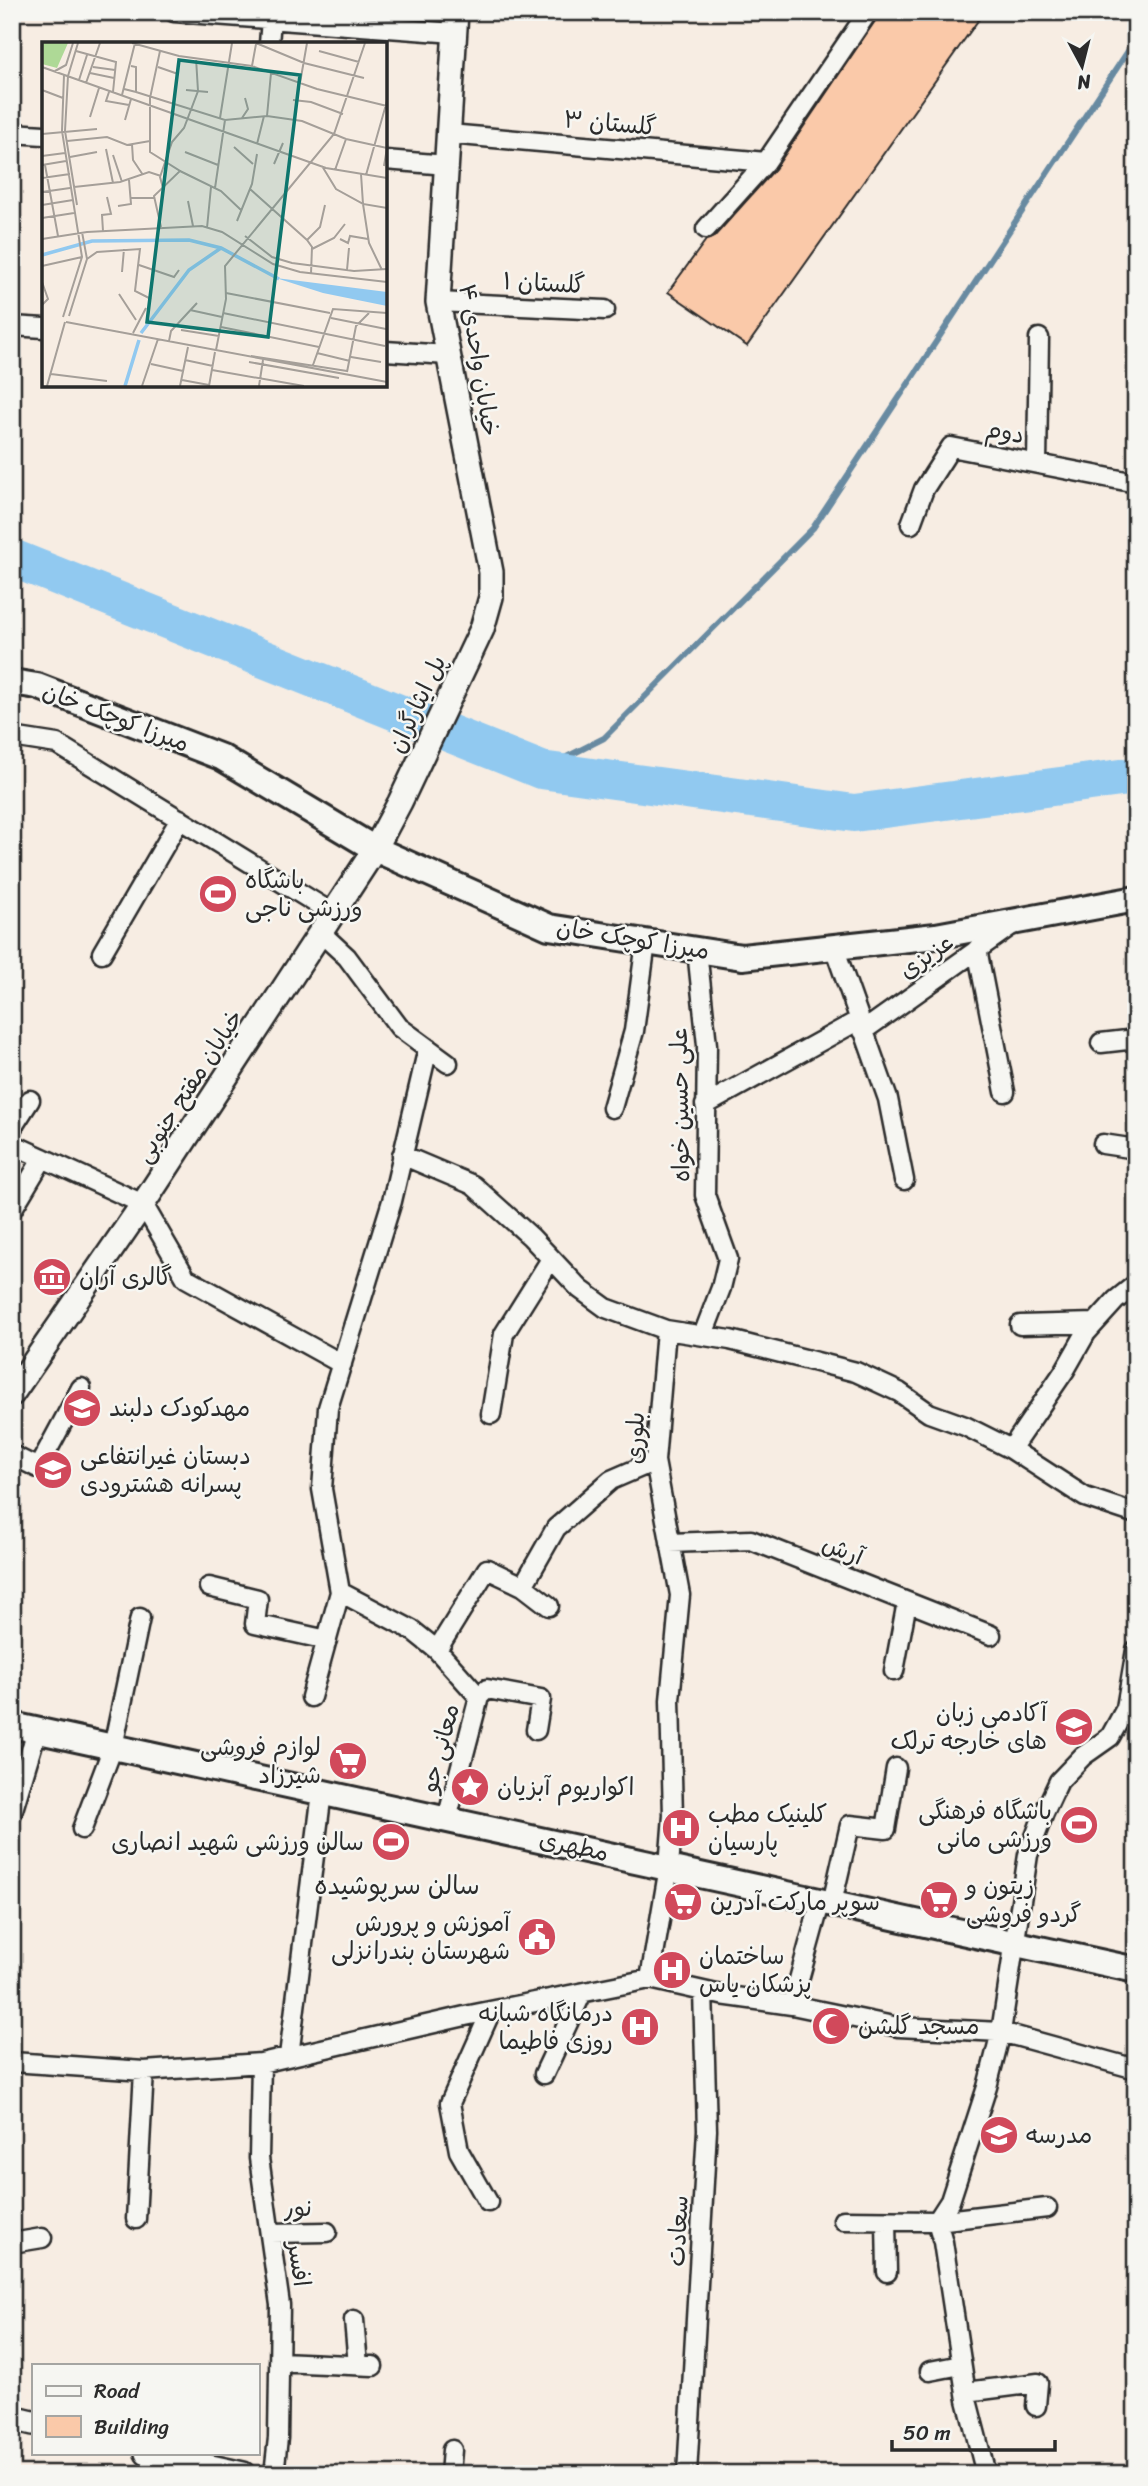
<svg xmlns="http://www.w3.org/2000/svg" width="1148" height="2486" font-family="Sriracha,'Playpen Sans Arabic',sans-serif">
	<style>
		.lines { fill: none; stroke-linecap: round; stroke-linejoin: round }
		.stream { stroke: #688aa1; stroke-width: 6 }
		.river { stroke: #91c9f0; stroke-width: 38 }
		.building { fill: #fac9a9; stroke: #2b2b2b; stroke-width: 2 }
		.minor-casing { stroke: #2b2b2b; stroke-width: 23 }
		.tertiary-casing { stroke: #2b2b2b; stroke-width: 28 }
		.secondary-casing { stroke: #2b2b2b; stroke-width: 30 }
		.minor { stroke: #f6f6f2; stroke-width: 18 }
		.tertiary { stroke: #f6f6f2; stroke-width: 23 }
		.secondary { stroke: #f6f6f2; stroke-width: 24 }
		.labels { text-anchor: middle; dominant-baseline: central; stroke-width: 5; stroke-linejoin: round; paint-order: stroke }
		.street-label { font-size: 24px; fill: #2b2b2b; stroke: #f6f6f2 }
		.poi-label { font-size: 24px; fill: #2b2b2b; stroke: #f6f6f2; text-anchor: start }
		.neighbourhood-label { font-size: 26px; fill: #2b2b2b; stroke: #f6f6f2 }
		.inset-river { fill: none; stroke: #91c9f0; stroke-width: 3.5 }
		.inset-road { fill: none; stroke: #a59f99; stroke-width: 2 }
		.view { fill: #0f766e; fill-opacity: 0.15; stroke: #0f766e; stroke-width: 3.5 }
		.inset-edge { fill: none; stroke: #2b2b2b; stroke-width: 3.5 }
	</style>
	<rect width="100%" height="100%" fill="#f7ede3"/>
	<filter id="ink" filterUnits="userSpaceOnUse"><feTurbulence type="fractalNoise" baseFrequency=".0143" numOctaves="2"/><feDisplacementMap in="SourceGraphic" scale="14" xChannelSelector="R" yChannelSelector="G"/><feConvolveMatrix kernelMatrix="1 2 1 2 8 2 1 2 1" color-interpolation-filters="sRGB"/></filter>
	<g filter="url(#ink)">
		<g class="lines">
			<path class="stream" d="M 541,770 L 604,738 L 813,528 L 1136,39"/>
			<path class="river" d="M 12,558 L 541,770 L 854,813 L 1136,776"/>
		</g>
		<path class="building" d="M 879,12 L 984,12 L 747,346 L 668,292 L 706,240 L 714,237 L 775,169 L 877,18 Z"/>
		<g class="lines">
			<g class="minor-casing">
				<path id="minor" d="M 174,12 L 455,33
					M 269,44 L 271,19
					M 12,133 L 44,135
					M 449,134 L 766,162
					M 385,160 L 447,165
					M 706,229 L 766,162 L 868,12
					M 438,302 L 605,310
					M 12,326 L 44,328
					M 385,351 L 448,355
					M 1037,463 L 1039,338
					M 911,524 L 924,489 L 951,447 L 1136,483
					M 12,737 L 57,744 L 332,913
					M 321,933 L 347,957 L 399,1027 L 448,1063
					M 834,947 L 888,1099 L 904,1180
					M 977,949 L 1005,1092
					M 697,950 L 707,1045 L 705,1195 L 728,1259 L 721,1288 L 703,1335
					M 102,953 L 180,819
					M 863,1031 L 1012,925
					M 1101,1043 L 1136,1039
					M 705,1105 L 859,1020
					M 612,1108 L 634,1031 L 646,942
					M 12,1128 L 30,1100
					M 12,1144 L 143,1204 L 186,1278 L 342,1364
					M 1103,1144 L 1136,1149
					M 402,1155 L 473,1185 L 531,1237 L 580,1289 L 606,1308 L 666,1330 L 730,1340 L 856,1372 L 899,1392 L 929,1413 L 965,1426 L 1011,1449
					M 13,1208 L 43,1158
					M 1136,1284 L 1116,1300 L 1086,1333 L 1065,1370 L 1011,1449 L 1085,1497 L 1136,1514
					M 1020,1325 L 1095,1323
					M 491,1414 L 504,1334 L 551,1259
					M 12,1455 L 38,1468 L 81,1388
					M 670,1543 L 751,1540 L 991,1635
					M 523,1586 L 556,1528 L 611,1480 L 655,1461
					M 209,1587 L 258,1599 L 255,1624 L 327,1640
					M 340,1592 L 412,1630 L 437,1650 L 479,1697
					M 437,1650 L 487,1569 L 523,1586 L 549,1606
					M 894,1671 L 907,1602
					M 311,1697 L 340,1592 L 322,1489 L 328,1408 L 392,1201 L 428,1048
					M 12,1813 L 37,1730
					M 447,1819 L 479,1697 L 487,1689 L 541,1699 L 536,1730
					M 82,1829 L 113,1747 L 140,1618
					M 832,1903 L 850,1825 L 886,1829 L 896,1768
					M 650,1979 L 669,1867 L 673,1815 L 670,1700 L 680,1595 L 655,1461 L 666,1330
					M 792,2005 L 821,1900
					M 289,2056 L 322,1792
					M 12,2062 L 144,2071 L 261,2063 L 465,2016 L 650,1979 L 721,1995 L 792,2005 L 898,2027 L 1001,2032 L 1136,2069
					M 261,2063 L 259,2158 L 280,2305 L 278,2438 L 274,2474
					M 544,2074 L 582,1993
					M 488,2202 L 459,2151 L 450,2103 L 491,2011
					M 136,2219 L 144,2071
					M 843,2220 L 937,2221 L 1047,2208
					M 886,2221 L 887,2272
					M 270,2233 L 327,2232
					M 12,2243 L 42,2238
					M 354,2320 L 358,2365
					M 279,2362 L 373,2366
					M 930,2371 L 961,2365
					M 966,2392 L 1038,2383 L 1036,2406
					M 450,2474 L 452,2450
					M 687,2474 L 707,2130 L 703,1991
					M 986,2474 L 967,2400 L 943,2242 L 937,2221 L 950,2201 L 987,2087 L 1001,2032 L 1028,1855 L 1044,1813 L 1059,1781 L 1083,1756 L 1110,1737 L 1126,1708 L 1136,1650"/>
			</g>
			<g class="tertiary-casing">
				<path id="tertiary" d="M 12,1394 L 143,1204 L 375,849 L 400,802 L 482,629 L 491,597 L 491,572 L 438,302 L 456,12
					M 12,2418 L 33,2423
					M 147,2453 L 243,2474"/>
			</g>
			<g class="secondary-casing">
				<path id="secondary" d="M 12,682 L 37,686 L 221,757 L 375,849 L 549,927 L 742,957 L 936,936 L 1136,899
					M 12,1725 L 1136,1970"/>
			</g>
			<use href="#minor" class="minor"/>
			<use href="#tertiary" class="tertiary"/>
			<use href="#secondary" class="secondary"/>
		</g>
	</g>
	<defs>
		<g id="stadium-disc" transform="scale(2.0125)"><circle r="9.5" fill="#d1495b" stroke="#f6f6f2"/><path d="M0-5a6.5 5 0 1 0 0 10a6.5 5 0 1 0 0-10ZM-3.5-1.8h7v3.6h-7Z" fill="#fff"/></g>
		<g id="museum-disc" transform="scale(2.0125)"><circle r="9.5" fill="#d1495b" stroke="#f6f6f2"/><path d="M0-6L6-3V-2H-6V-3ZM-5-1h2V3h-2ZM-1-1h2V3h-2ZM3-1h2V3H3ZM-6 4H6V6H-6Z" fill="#fff"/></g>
		<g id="school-disc" transform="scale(2.0125)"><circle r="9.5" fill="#d1495b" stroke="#f6f6f2"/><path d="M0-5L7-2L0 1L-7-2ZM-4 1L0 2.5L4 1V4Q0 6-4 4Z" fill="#fff"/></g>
		<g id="supermarket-disc" transform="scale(2.0125)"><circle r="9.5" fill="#d1495b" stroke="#f6f6f2"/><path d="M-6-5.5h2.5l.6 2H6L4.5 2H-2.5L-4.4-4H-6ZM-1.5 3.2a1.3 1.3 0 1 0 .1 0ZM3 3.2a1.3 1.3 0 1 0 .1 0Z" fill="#fff"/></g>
		<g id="sight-disc" transform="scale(2.0125)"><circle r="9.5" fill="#d1495b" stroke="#f6f6f2"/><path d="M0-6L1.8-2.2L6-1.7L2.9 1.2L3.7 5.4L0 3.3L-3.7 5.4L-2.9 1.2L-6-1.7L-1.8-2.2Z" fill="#fff"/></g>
		<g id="hospital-disc" transform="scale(2.0125)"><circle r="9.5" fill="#d1495b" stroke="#f6f6f2"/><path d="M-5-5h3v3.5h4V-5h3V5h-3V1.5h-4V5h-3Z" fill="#fff"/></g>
		<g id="civic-disc" transform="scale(2.0125)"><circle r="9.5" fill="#d1495b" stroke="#f6f6f2"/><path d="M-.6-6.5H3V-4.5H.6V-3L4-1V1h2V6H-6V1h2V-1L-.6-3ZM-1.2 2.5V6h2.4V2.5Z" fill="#fff"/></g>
		<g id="mosque-disc" transform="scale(2.0125)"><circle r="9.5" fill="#d1495b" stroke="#f6f6f2"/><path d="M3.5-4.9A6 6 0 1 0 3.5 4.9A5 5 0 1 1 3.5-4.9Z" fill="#fff"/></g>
	</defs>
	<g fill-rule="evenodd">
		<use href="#stadium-disc" x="218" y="894"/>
		<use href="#museum-disc" x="52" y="1277"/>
		<use href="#school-disc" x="82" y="1408"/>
		<use href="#school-disc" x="53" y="1470"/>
		<use href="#school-disc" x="1074" y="1727"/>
		<use href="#supermarket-disc" x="348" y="1761"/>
		<use href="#sight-disc" x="470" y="1787"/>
		<use href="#stadium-disc" x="1079" y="1825"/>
		<use href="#hospital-disc" x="681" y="1828"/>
		<use href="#stadium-disc" x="391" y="1842"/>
		<use href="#supermarket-disc" x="939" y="1900"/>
		<use href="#supermarket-disc" x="683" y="1902"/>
		<use href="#civic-disc" x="537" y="1937"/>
		<use href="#hospital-disc" x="672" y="1970"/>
		<use href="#mosque-disc" x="831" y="2026"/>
		<use href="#hospital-disc" x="640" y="2027"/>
		<use href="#school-disc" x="999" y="2135"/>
	</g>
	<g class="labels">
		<g class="street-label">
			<text transform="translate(610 123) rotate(5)">گلستان ۳</text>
			<text transform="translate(544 283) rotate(3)">گلستان ۱</text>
			<text transform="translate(479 360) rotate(81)">خیابان واحدی ۴</text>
			<text transform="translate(1005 432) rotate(10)">دوم</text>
			<text transform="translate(417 704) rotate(-65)">پل ایثارگران</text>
			<text transform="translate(116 717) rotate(21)">میرزا کوچک خان</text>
			<text transform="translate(633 939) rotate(9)">میرزا کوچک خان</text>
			<text transform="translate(926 956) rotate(-35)">عزیزی</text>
			<text transform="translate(189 1086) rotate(-57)">خیابان مفتح جنوبی</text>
			<text transform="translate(680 1105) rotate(-91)">علی حسین خواه</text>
			<text transform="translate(635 1438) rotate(-88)">بلوری</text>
			<text transform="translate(843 1550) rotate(22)">آرش</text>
			<text transform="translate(440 1748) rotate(-75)">معانی جو</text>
			<text transform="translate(574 1846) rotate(12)">مطهری</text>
			<text transform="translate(298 2208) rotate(-1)">نور</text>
			<text transform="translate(678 2231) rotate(-87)">سعادت</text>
			<text transform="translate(299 2264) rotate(82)">افسر</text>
		</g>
		<g class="poi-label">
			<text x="245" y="880">باشگاه<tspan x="245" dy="28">ورزشی ناجی</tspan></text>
			<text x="79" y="1277">گالری آران</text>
			<text x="109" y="1408">مهدکودک دلبند</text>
			<text x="80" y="1456">دبستان غیرانتفاعی<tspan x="80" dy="28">پسرانه هشترودی</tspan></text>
			<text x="1047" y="1713" text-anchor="end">آکادمی زبان<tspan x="1047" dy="28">های خارجه ترلک</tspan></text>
			<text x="321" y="1747" text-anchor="end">لوازم فروشی<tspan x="321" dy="28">شیرزاد</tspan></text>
			<text x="497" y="1787">اکواریوم آبزیان</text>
			<text x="1052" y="1811" text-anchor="end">باشگاه فرهنگی<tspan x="1052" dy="28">ورزشی مانی</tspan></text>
			<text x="708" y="1814">کلینیک مطب<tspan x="708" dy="28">پارسیان</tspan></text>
			<text x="364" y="1842" text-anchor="end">سالن ورزشی شهید انصاری</text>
			<text x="966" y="1886">زیتون و<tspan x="966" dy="28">گردو فروشی</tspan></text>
			<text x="710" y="1902">سوپر مارکت آدرین</text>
			<text x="510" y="1923" text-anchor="end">آموزش و پرورش<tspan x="510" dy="28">شهرستان بندرانزلی</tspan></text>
			<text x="699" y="1956">ساختمان<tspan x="699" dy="28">پزشکان یاس</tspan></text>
			<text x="613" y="2013" text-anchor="end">درمانگاه شبانه<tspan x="613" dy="28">روزی فاطیما</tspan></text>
			<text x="858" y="2026">مسجد گلشن</text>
			<text x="1026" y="2135">مدرسه</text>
		</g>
		<g class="neighbourhood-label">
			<text x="397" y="1885">سالن سرپوشیده</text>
		</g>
	</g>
	<g transform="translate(42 42)">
		<rect width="345" height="345" fill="#f7ede3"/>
		<path d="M 0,1 L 26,1 L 15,26 L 0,22 Z" fill="#aed996"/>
		<path d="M 234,236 L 345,250 L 345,264 L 281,251 Z" fill="#91c9f0"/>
		<path class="inset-river" d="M 0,213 L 50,199 L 147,198 L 179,206 L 237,237M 99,291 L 147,228 L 179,206M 83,344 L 97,298"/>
		<path class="inset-road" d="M 90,1 L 137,14 L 210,24 L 275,47 L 345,64M 214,1 L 262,21 L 322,36M 34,9 L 74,20 L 71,50M 118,9 L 108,56 L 108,110 L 138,129 L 112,154 L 119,185M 277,9 L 317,20M 210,24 L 214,2M 0,25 L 284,126 L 345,136M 51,25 L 73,28M 116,25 L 136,32M 13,29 L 24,23 L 31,1M 48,31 L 72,36M 26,34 L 36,1M 26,34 L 23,89 L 35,163M 37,38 L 45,13M 44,41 L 58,1M 258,41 L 265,1M 82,47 L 94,50 L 94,25 L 89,24M 0,48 L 21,56M 144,48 L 166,50M 67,50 L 64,59 L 87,63M 94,50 L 183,78 L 225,74 L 260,79 L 304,97 L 345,106 L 342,124M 80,53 L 93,1M 251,58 L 269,60 L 301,72M 225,74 L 229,31M 48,75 L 57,46M 178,76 L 190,1M 200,76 L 206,67 L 203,56M 83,78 L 89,57M 0,92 L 55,87M 25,99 L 65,95 L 85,103 L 108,99M 90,102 L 91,118 L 101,133M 215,102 L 222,74M 192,105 L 211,122M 64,107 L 71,141M 143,110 L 176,123M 71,113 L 80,140M 0,114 L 23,111M 28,115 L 55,110M 232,122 L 241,101M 0,123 L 24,119M 3,123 L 16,194M 280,124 L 294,147 L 321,162 L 327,201 L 340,228M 293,128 L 304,97M 138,129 L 179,149 L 199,168M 319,132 L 321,162 L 345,166M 324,133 L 345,59M 0,136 L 28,132M 32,145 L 78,140 L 107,130 L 119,134M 121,146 L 118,135 L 130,100 L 142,86 L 156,49 L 154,16M 173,146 L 183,78M 208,147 L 265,198 L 270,205 L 269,232M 0,150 L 28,146M 89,156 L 112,156M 146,159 L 151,184M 0,163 L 31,158M 76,164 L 89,162 L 87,138M 0,176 L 32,171M 195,179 L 210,142 L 215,112M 165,186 L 169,145M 61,189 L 60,173 L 69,172 L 65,155M 203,194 L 230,215 L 250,221 L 312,229 L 345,227M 0,197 L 45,190 L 160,184 L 180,190 L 231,222 L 258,230 L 345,240M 298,197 L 306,201 L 308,194 L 326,197M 265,198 L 278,185 L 283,163M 270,207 L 292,196 L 303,182M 45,217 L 55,210 L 98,207 L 93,249 L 109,257M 97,223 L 132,235 L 137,228M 0,224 L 40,215M 305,228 L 307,206M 80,230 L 82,207M 0,240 L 6,257 L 0,263M 184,251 L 288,271M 77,252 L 94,278M 148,268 L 180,275M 181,271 L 343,304M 27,274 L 45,217 L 40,190M 21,275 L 40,215 L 20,89 L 22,33M 289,276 L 344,287M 24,280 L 345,340M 179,285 L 277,305M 139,288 L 177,294M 91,291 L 104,266M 127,299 L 129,289 L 155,261M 174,308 L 184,257 L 183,224 L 292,92 L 323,1M 275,311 L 308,319M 209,314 L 305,329M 309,315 L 339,320M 143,318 L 171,324M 207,320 L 297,336M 109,322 L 141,329M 271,323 L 291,267 L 345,271M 170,328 L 262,344M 305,330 L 314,284 L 327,271M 9,332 L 65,339M 140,338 L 167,343M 5,344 L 23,280M 100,344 L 116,297M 138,344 L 146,305M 167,344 L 173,310M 217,344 L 221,318"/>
		<path class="view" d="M 137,18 L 258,33 L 226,295 L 105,280 Z"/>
		<rect width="345" height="345" class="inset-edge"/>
	</g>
	<rect width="1148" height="2486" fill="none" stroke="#f6f6f2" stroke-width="42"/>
	<rect x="21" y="21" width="1106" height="2444" fill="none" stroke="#2b2b2b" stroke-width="2.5" filter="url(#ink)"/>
	<rect x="32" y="2364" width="228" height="91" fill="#f6f6f2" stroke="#a5a5a2" stroke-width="2"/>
	<rect x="46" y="2386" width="35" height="10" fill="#f6f6f2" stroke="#a5a5a2" stroke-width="2"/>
	<text x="94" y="2398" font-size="21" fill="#2b2b2b">Road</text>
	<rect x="46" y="2416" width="35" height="21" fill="#fac9a9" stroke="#a5a5a2" stroke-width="2"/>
	<text x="94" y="2434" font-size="21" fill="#2b2b2b">Building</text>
	<g transform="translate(1082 66) rotate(173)" stroke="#f6f6f2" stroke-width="5" paint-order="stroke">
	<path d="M0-5L12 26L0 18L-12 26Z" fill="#2b2b2b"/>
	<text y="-10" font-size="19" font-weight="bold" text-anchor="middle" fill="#2b2b2b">N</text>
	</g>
	<path d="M892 2440v10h163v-10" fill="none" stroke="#2b2b2b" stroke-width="3.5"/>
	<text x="903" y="2440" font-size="21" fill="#2b2b2b" stroke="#f6f6f2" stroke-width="5" paint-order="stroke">50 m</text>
</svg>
